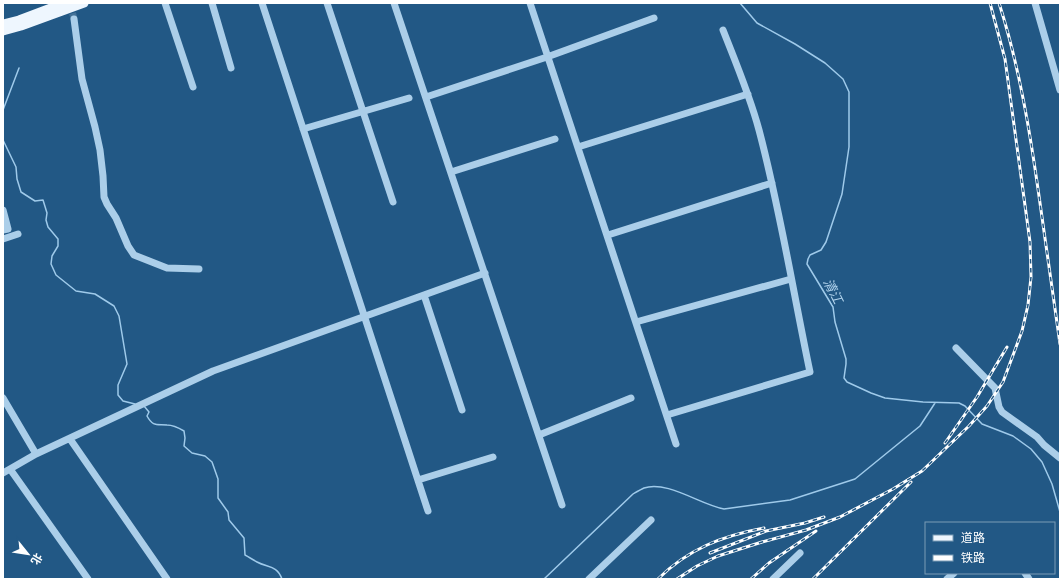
<svg xmlns="http://www.w3.org/2000/svg" width="1063" height="582" font-family="'PT Sans','Noto Sans SC',sans-serif">
	<style>
		.lines { fill: none; stroke-linecap: round; stroke-linejoin: round }
		.stream { stroke: #9fcaea; stroke-width: 1.5 }
		.minor-tunnel { stroke: #437197; stroke-width: 7; stroke-dasharray: 7 3.5; stroke-linecap: butt }
		.minor { stroke: #abcee9; stroke-width: 7 }
		.major { stroke: #eef6fe; stroke-width: 9 }
		.rail-casing { stroke: #fff; stroke-width: 3 }
		.rail { stroke: #225885; stroke-width: 1.5; stroke-dasharray: 4.5; stroke-linecap: butt }
		.labels { text-anchor: middle; dominant-baseline: central; stroke-width: 3.5; stroke-linejoin: round; paint-order: stroke }
		.water-label { font-size: 13px; font-style: italic; fill: #b6d7f0; stroke: #225885 }
	</style>
	<rect width="100%" height="100%" fill="#225885"/>
	<g class="lines">
		<path class="stream" d="M 740,3 L 757,23 L 795,44 L 825,63 L 843,79 L 849,92 L 849,147 L 842,194 L 826,242 L 821,250 L 810,255 L 808,259 L 807,264 L 833,307 L 835,322 L 846,359 L 846,364 L 844,378 L 847,382 L 871,393 L 885,398 L 923,402 L 959,403 L 965,406 L 982,424 L 1013,436 L 1031,449 L 1042,462 L 1052,484 L 1060,512
			M 3,110 L 19,68
			M 3,140 L 16,167 L 17,179 L 21,192 L 35,201 L 43,200 L 47,213 L 46,220 L 48,227 L 58,239 L 58,246 L 52,256 L 51,264 L 56,275 L 76,291 L 95,294 L 114,306 L 119,316 L 127,364 L 118,385 L 118,395 L 123,401 L 135,404
			M 144,406 L 149,412 L 147,416 C 153,427 157,424 167,425 C 173,425 179,428 184,431 L 185,438 L 184,446 L 192,453 L 205,456 L 212,462 L 218,479 L 218,498 L 228,512 L 229,520 L 244,538 L 245,555 C 249,557 253,560 257,562 C 268,568 277,565 282,579
			M 544,579 L 633,494 C 636,492 640,490 644,488 C 667,480 701,505 724,509 L 790,500 L 855,479 L 920,426 L 935,403"/>
		<path class="minor-tunnel" d="M 70,3 L 74,19"/>
		<path class="minor" d="M 165,3 L 193,87
			M 212,3 L 231,68
			M 262,3 L 428,511
			M 327,3 L 393,202
			M 394,3 L 562,505
			M 530,3 L 676,444
			M 1035,3 L 1060,90
			M 74,19 L 82,79 L 95,127 L 100,150 L 103,176 L 104,197 L 107,204 L 116,218 L 128,246 L 134,255 L 167,268 L 199,269
			M 426,97 L 547,57 L 654,18
			M 303,129 L 409,98
			M 578,147 L 748,94
			M 451,172 L 555,139
			M 3,210 L 8,229 L 3,230
			M 608,235 L 772,183
			M 3,239 L 18,234
			M 424,295 L 462,410
			M 636,322 L 791,279
			M 956,348 L 995,388 L 999,407 L 1002,412 L 1037,437 L 1044,445 L 1060,458
			M 3,398 L 36,454
			M 667,415 L 810,372 C 793,291 780,209 759,130 C 750,96 736,63 723,30
			M 539,435 L 631,398
			M 70,439 L 167,579
			M 10,469 L 88,579
			M 3,473 L 36,454 L 213,371 L 485,273
			M 418,480 L 493,457
			M 1025,573 L 1029,579
			M 589,579 L 651,520
			M 773,579 L 800,553
			M 947,579 L 954,573"/>
		<path class="major" d="M 3,24 L 19,20 L 64,3
			M 3,31 L 21,26 L 84,3"/>
		<g class="rail-casing">
			<path id="rail" d="M 999,3 C 1019,65 1030,132 1039,196 C 1046,246 1053,295 1060,344
				M 945,443 L 977,397 L 1007,347
				M 710,553 L 766,531 L 805,523 L 824,517
				M 658,579 C 688,549 722,536 764,528
				M 677,579 L 697,566 L 718,556 L 762,542 L 806,530 L 840,517 L 893,489 L 922,471 L 969,426 L 987,406 L 1003,382 L 1022,331 L 1028,305 L 1031,277 L 1030,242 L 1005,59 L 990,3
				M 751,579 L 769,563 L 816,531
				M 813,579 L 911,482"/>
		</g>
		<use href="#rail" class="rail"/>
	</g>
	<g class="labels">
		<g class="water-label">
			<text transform="translate(833 291) rotate(63)">清江</text>
		</g>
	</g>
	<rect width="1063" height="582" fill="none" stroke="#ffffff" stroke-width="8"/>
	<rect x="925" y="522" width="130" height="52" fill="#225885" stroke="#7a9bb6"/>
	<rect x="933" y="535" width="20" height="6" fill="#eef6fe" stroke="#7a9bb6"/>
	<text x="961" y="542" font-size="12" fill="#ffffff">道路</text>
	<rect x="933" y="555" width="20" height="6" fill="#ffffff" stroke="#7a9bb6"/>
	<text x="961" y="562" font-size="12" fill="#ffffff">铁路</text>
	<g transform="translate(28 554) rotate(120)" stroke="#225885" stroke-width="3" paint-order="stroke">
	<path d="M0-3L7 15L0 10L-7 15Z" fill="#ffffff"/>
	<text y="-6" font-size="11" font-weight="bold" text-anchor="middle" fill="#ffffff">北</text>
	</g>
</svg>
